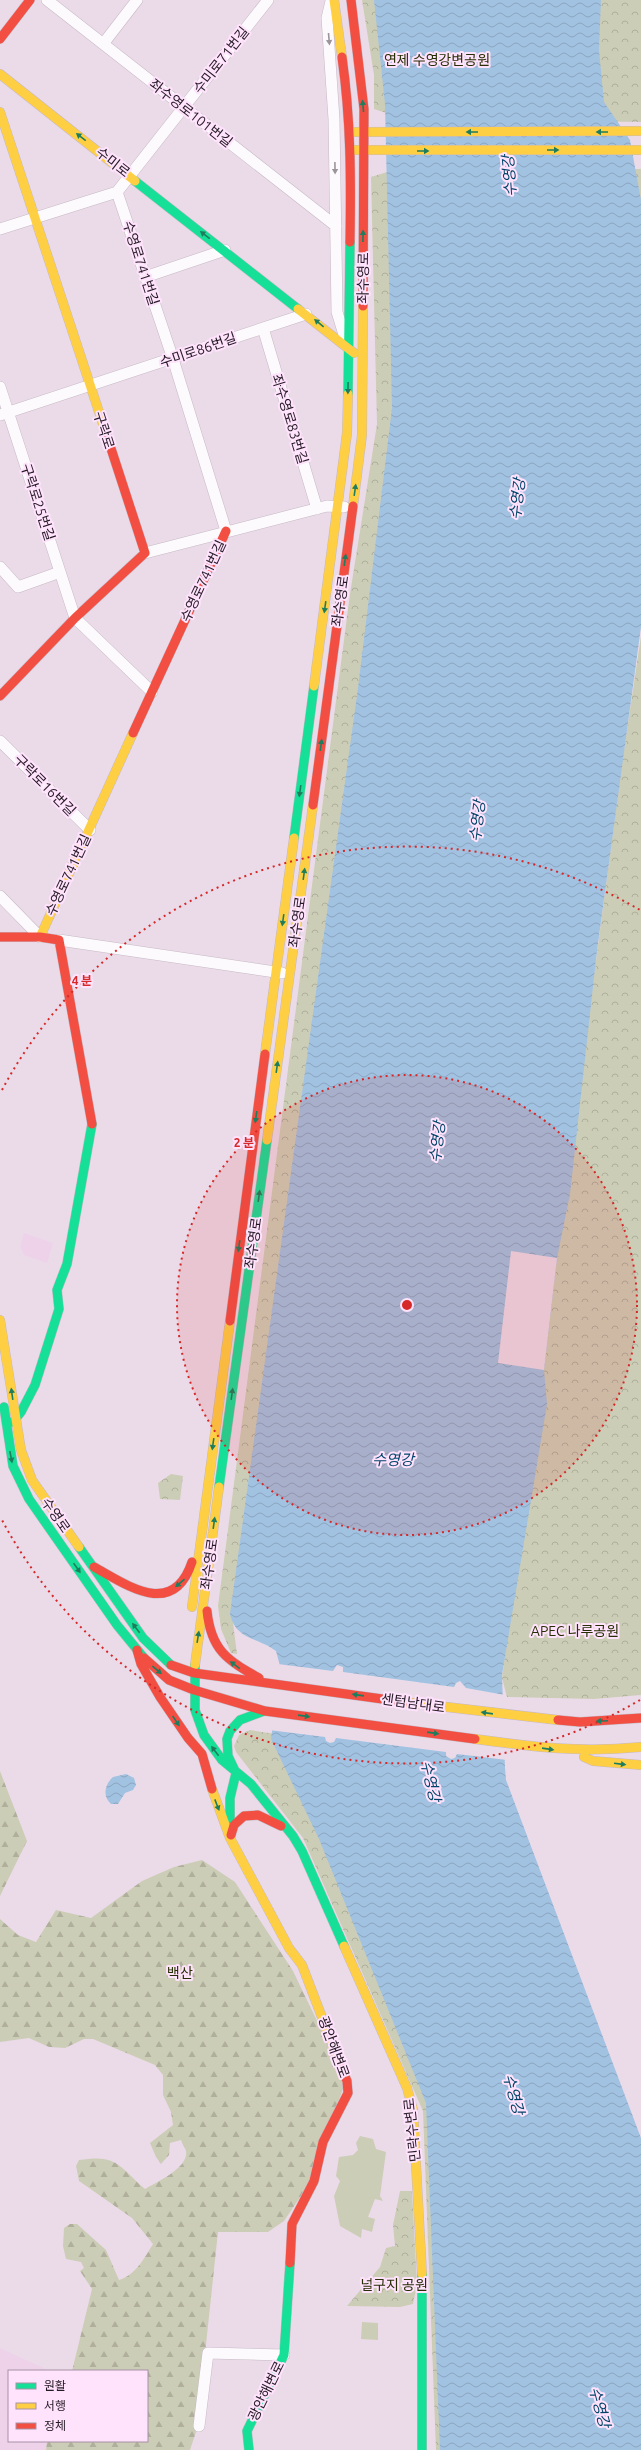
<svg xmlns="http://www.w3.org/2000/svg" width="641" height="2450" font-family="Ubuntu,'Noto Sans KR',sans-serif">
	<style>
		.built { fill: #edd2ea }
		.green { fill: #cccdb6 }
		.forest { fill: url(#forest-firs) }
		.park { fill: url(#park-crowns) }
		.water { fill: url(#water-waves) }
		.pier { fill: #ebdbe9 }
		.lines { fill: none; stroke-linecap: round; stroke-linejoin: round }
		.street-casing { stroke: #c6b9c5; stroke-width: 12 }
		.fast-casing { stroke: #c6b9c5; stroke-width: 10 }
		.slow-casing { stroke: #c6b9c5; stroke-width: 10 }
		.jam-casing { stroke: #c6b9c5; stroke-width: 10 }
		.street { stroke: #fcfafc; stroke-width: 11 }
		.fast { stroke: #16e098; stroke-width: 9 }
		.slow { stroke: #ffcf43; stroke-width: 9 }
		.jam { stroke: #f24e42; stroke-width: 9 }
		.oneway { fill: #9b959b }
		.oneway2 { fill: #1d7d5e }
		.ring { fill: none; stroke: #d62828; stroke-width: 2; stroke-dasharray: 2 4 }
		.labels { text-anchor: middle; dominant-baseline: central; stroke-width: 4; stroke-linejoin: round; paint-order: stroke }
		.street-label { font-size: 14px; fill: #241a24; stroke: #ffe2fc }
		.park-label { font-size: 14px; fill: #262f03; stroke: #ffe2fc }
		.water-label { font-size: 15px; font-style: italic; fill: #004569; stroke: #ffe2fc }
		.centre { fill: #d62828; stroke: #ffe2fc; stroke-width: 2 }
		.ring-label { font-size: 12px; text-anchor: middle; font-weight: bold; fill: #d62828; stroke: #ffe2fc; stroke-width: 4; stroke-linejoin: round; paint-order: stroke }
	</style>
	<defs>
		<pattern id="forest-firs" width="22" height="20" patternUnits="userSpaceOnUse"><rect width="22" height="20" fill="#cccdb6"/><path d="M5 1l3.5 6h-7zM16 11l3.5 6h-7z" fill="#afaf9c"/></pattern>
		<pattern id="park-crowns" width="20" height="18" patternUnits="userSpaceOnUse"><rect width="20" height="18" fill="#cccdb6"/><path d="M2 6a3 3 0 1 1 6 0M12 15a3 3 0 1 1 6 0" fill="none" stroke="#afaf9c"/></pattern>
		<pattern id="water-waves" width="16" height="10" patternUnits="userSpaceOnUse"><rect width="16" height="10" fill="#a2c2e1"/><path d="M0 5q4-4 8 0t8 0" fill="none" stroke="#8ba6c1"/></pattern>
	</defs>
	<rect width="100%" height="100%" fill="#ebdbe9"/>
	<path class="built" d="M 24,1233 L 53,1243 L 47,1263 L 24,1255 L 20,1247 Z
		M 0,2348 L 50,2371 L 9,2371 L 9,2441 L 47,2441 L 46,2450 L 0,2450 Z"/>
	<path class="green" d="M 360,2136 L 373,2139 L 376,2149 L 386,2152 L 380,2196 L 383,2201 L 375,2199 L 368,2217 L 375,2219 L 372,2232 L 362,2229 L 361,2238 L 340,2226 L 334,2196 L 340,2181 L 336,2176 L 339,2157 L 353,2155 L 358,2150 L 356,2143 Z
		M 362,2322 L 378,2323 L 378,2340 L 361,2339 Z"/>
	<path class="forest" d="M 0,1771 L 27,1841 L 0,1896 Z
		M 202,1860 L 235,1882 L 293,1971 L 334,2056 L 344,2086 L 307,2187 L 284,2221 L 268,2232 L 218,2232 L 197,2429 L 190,2450 L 46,2450 L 47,2441 L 147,2441 L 147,2371 L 72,2371 L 92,2289 L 80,2271 L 84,2268 L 81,2262 L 66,2259 L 63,2246 L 64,2228 L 70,2224 L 77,2224 L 106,2250 L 119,2280 C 136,2275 145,2257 153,2244 L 132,2218 L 79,2181 L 76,2166 L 79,2160 C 117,2154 118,2165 145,2189 C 156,2182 189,2168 186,2151 C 185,2148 182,2143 181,2140 L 170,2143 L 169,2155 L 161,2164 L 156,2157 L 150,2143 L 173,2125 L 171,2112 L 163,2095 L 163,2075 L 155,2065 L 93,2039 L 84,2039 L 65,2048 L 49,2047 L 29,2038 L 0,2042 L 0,1919 L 18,1935 L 36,1942 L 56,1910 L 91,1918 L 142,1881 L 174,1867 Z"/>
	<path class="park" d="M 362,0 L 641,0 L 641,122 L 404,119 L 374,109 L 374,75 Z
		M 403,167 L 401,422 L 232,1615 L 237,1654 L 231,1653 L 221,1629 L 218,1606 L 350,594 L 377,424 L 371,177 Z
		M 629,169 L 641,169 L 641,229 Z
		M 641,636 L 641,1695 L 594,1699 L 507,1697 L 502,1678 L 621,770 Z
		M 171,1474 L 183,1476 L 180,1500 L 160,1499 L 158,1483 Z
		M 250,1730 L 282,1735 L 438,2100 L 455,2450 L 436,2450 L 423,2111 L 303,1838 L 236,1752 L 234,1746 L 239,1735 Z
		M 400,2191 L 412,2191 L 417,2285 L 413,2304 L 400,2307 L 347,2306 L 380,2267 L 386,2248 L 395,2246 L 393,2225 Z"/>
	<path class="water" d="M 374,0 L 601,0 L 599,50 L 604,102 L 630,140 L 641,200 L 641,627 L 597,951 L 570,1194 L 557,1258 L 544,1370 L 547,1404 L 502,1675 L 505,1768 L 506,1780 L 641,2138 L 641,2450 L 440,2450 L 426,2103 L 319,1839 L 271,1739 L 280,1666 L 276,1651 C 259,1637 236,1641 230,1614 L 358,688 L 392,408 L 385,104 Z
		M 126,1774 L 134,1778 L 136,1785 L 133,1790 L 125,1793 L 118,1804 L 111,1804 C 102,1796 105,1784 113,1777 Z"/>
	<path class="pier" d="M 511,1251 L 557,1258 L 544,1370 L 498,1363 Z
		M 278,1664 L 333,1671 L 337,1665 L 343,1667 L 343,1672 L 454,1687 L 456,1683 L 460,1681 L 466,1688 L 505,1695 L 507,1760 L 457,1754 L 455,1758 L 451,1759 L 446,1756 L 446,1752 L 336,1738 L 334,1742 L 330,1743 L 326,1741 L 325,1737 L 269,1730 Z"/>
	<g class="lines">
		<g class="street-casing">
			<path id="street" d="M 47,0 L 336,226
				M 331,1 L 327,18 L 334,119 L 337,312 L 345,338
				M 103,44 L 137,0
				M 0,229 L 117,192
				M 145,277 L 225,250
				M 263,328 L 317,509
				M 0,387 L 75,618 L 152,692
				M 0,415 L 306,314
				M 226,531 L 173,359 L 117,192 L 268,0
				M 145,553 L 327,506 L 344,507
				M 0,567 L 18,587 L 60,572
				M 0,741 L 90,830
				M 0,896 L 40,937
				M 59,940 L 282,973
				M 199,2426 L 208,2353 L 284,2355"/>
		</g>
		<g class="fast-casing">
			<path id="fast" d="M 135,181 L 298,309
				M 348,394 L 350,242
				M 294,838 L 314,686
				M 4,1407 L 13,1466 L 29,1499 L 117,1625 L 144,1658
				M 13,1422 L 21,1412 L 35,1385 L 59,1309 L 57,1290 L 67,1264 L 92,1124
				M 219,1487 L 267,1140
				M 79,1547 L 143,1638 L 171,1665
				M 195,1665 L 195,1710 L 204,1735 L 222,1760 L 251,1784 L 293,1836 L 302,1851 L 344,1946
				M 230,1829 L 230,1798 L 236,1773 L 228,1756 L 227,1739 L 230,1731 L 240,1720 L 264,1711
				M 422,2274 L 422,2450
				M 249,2450 L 247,2431 L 284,2355 L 290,2263"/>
		</g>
		<g class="slow-casing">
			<path id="slow" d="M 334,0 L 342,57
				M 0,74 L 135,181
				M 0,112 L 104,427
				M 354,132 L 641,131
				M 354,150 L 641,150
				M 298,309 L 354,353
				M 353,506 L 362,435 L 363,306
				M 314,686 L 347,433 L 348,394
				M 40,937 L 133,733
				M 265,1054 L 294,838
				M 267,1140 L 313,805
				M 0,1320 L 21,1450 L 32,1480 L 79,1547
				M 192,1607 L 230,1321
				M 195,1665 L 219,1487
				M 404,1702 L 558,1720
				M 475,1739 C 535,1747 580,1753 641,1747
				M 584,1757 L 593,1761 L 641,1765
				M 212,1789 L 230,1838 L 289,1948 L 302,1965 L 341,2067
				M 344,1946 L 407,2088 L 413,2110 L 422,2274"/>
		</g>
		<g class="jam-casing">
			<path id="jam" d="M 351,0 L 364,109 L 363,306
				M 0,39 L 30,0
				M 342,57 C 351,121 351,178 350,242
				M 0,696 L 75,618 L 145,553 L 104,427
				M 133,733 L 226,531
				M 313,805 L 353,506
				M 0,937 L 40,937 L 59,940 L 92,1124
				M 230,1321 L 265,1054
				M 94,1567 C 127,1585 173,1619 192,1562
				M 207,1611 C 211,1650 227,1660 259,1678
				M 137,1650 L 141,1664 L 160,1697 L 188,1738 L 202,1754 L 212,1789
				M 144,1658 L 169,1680 L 194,1690 L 265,1711 L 475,1739
				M 171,1665 L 194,1673 L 404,1702
				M 558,1720 L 580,1722 L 641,1718
				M 231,1835 L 234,1825 L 244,1816 L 258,1815 L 281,1826
				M 290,2263 L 292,2224 L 314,2181 L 323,2142 L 348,2093 L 347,2081 L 341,2067"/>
		</g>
		<use href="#street" class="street"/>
		<use href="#fast" class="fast"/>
		<use href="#slow" class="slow"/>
		<use href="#jam" class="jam"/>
	</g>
	<defs><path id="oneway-solid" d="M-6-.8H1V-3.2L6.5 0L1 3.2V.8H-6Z"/></defs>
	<g class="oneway">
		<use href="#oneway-solid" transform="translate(329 39) rotate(85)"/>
		<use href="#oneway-solid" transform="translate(335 168) rotate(89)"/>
	</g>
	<g class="oneway2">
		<use href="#oneway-solid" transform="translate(363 106) rotate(-95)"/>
		<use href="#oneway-solid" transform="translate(472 132) rotate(180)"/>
		<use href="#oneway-solid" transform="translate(602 132) rotate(180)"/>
		<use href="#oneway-solid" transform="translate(81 137) rotate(-142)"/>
		<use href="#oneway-solid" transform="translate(553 150)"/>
		<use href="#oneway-solid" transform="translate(423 151)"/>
		<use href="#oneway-solid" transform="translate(205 235) rotate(-142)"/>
		<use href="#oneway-solid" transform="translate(363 236) rotate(-89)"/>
		<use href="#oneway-solid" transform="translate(319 323) rotate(-141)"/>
		<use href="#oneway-solid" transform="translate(348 388) rotate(91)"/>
		<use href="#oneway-solid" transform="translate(355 490) rotate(-82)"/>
		<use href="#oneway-solid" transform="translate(345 560) rotate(-82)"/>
		<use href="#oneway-solid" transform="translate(325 607) rotate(98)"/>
		<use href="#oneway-solid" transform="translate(321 745) rotate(-82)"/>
		<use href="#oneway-solid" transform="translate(300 791) rotate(98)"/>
		<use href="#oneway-solid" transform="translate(304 874) rotate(-82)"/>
		<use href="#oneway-solid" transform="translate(283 920) rotate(98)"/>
		<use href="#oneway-solid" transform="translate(277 1067) rotate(-82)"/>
		<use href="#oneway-solid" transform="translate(256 1117) rotate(98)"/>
		<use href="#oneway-solid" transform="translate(259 1196) rotate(-82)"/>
		<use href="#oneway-solid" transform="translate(239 1246) rotate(98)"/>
		<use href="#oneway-solid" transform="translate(12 1394) rotate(-98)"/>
		<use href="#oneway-solid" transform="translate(232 1394) rotate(-82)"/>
		<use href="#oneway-solid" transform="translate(213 1444) rotate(98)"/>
		<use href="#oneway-solid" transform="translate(11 1457) rotate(79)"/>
		<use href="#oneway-solid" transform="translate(214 1523) rotate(-82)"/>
		<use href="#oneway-solid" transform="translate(77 1568) rotate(55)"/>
		<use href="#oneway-solid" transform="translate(180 1583) rotate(139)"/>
		<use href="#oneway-solid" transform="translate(136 1628) rotate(-127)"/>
		<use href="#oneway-solid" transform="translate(198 1637) rotate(-81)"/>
		<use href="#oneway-solid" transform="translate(235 1665) rotate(-144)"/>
		<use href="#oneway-solid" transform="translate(157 1670) rotate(40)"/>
		<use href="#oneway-solid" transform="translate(358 1695) rotate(-172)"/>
		<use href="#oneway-solid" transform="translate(487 1713) rotate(-172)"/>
		<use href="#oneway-solid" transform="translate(304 1716) rotate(8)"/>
		<use href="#oneway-solid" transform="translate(176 1721) rotate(56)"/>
		<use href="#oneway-solid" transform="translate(602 1721) rotate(177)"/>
		<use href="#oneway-solid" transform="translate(433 1733) rotate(8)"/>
		<use href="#oneway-solid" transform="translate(548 1749) rotate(8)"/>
		<use href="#oneway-solid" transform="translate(215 1751) rotate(-127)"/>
		<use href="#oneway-solid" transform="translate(620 1764) rotate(7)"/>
		<use href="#oneway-solid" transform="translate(217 1805) rotate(69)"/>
	</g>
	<circle cx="407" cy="1305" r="230" fill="#d62828" fill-opacity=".12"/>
	<g class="ring">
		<circle cx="407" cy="1305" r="230"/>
		<path d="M640 1700A459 459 0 0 1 2 1520M2 1090A459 459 0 0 1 640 910"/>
	</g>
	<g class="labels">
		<g class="street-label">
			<text transform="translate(221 60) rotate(-52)">수미로71번길</text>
			<text transform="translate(191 113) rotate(38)">좌수영로101번길</text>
			<text transform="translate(113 162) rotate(38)">수미로</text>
			<text transform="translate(141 263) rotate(72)">수영로741번길</text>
			<text transform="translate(363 278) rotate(-89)">좌수영로</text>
			<text transform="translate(198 350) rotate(-19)">수미로86번길</text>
			<text transform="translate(290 419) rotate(73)">좌수영로83번길</text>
			<text transform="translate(104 430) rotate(72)">구락로</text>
			<text transform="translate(38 502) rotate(72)">구락로25번길</text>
			<text transform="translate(203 581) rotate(-65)">수영로741번길</text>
			<text transform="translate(340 601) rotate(-82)">좌수영로</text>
			<text transform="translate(45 785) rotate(45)">구락로16번길</text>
			<text transform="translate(68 875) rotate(-65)">수영로741번길</text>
			<text transform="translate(297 922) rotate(-82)">좌수영로</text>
			<text transform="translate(253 1243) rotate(-82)">좌수영로</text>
			<text transform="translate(56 1515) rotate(55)">수영로</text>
			<text transform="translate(209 1564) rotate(-82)">좌수영로</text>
			<text transform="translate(413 1703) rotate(8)">센텀남대로</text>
			<text transform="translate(334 2047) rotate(70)">광안해변로</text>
			<text transform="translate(412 2130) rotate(-96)">민락수변로</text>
			<text transform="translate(266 2391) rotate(-64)">광안해변로</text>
		</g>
		<g class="park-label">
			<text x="437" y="60">연제 수영강변공원</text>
			<text x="575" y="1631">APEC 나루공원</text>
			<text x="180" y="1973">백산</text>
			<text x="394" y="2285">널구지 공원</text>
		</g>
		<g class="water-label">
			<text transform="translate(509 176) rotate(-94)">수영강</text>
			<text transform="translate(517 499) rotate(-83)">수영강</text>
			<text transform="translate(477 821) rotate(-83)">수영강</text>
			<text transform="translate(437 1142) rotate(-83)">수영강</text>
			<text x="393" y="1459">수영강</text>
			<text transform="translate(431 1781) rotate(77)">수영강</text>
			<text transform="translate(514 2094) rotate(75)">수영강</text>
			<text transform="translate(600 2407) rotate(75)">수영강</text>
		</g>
	</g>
	<circle cx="407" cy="1305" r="6" class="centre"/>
	<g class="ring-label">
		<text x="82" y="985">4 분</text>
		<text x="244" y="1147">2 분</text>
	</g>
	<rect x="8" y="2370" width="140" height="72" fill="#ffe2fc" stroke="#a792a6"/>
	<rect x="16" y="2383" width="20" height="6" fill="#16e098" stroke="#a792a6"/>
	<text x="44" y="2390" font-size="12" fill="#241a24">원활</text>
	<rect x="16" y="2403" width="20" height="6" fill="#ffcf43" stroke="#a792a6"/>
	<text x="44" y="2410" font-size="12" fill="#241a24">서행</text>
	<rect x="16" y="2423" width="20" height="6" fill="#f24e42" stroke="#a792a6"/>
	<text x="44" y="2430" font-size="12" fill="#241a24">정체</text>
</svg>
